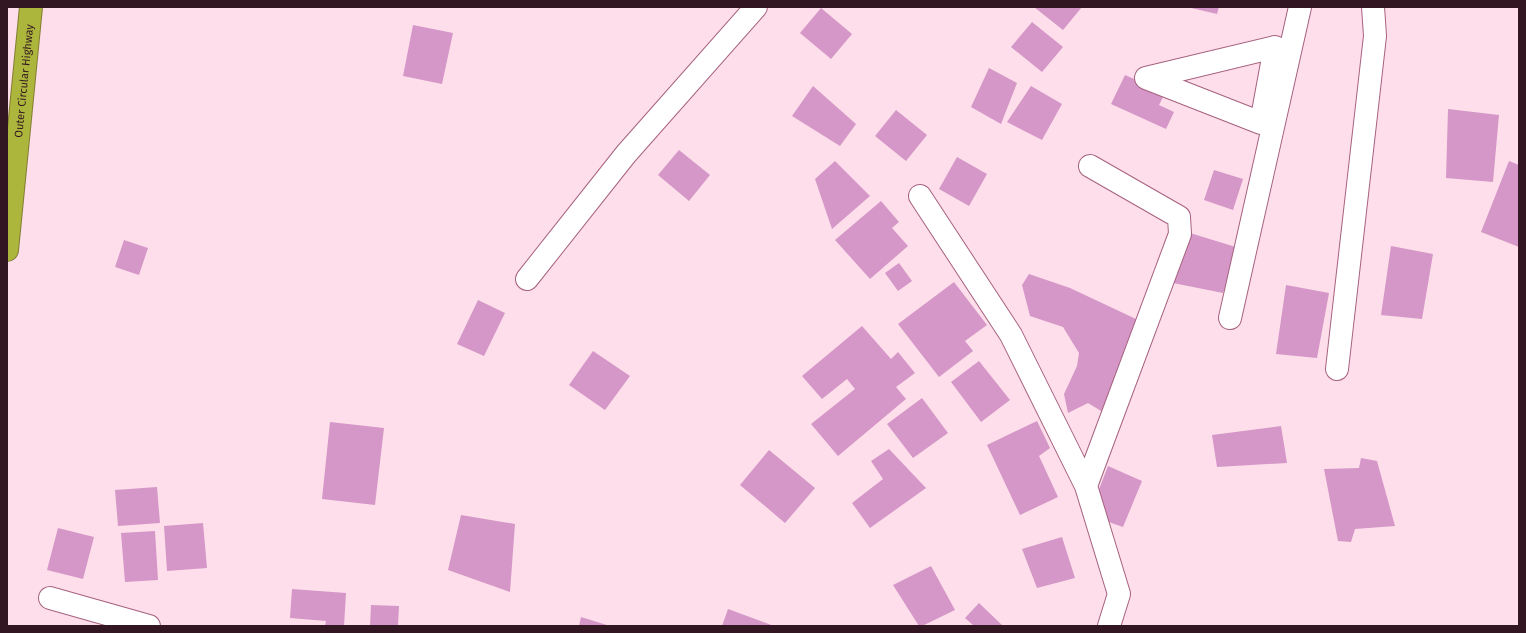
<svg xmlns="http://www.w3.org/2000/svg" width="1526" height="633" font-family="'Fira Sans',sans-serif">
	<style>
		.building { fill: #d497c8 }
		.lines { fill: none; stroke-linecap: round; stroke-linejoin: round }
		.minor-casing { stroke: #a6617f; stroke-width: 24 }
		.highway-casing { stroke: #827e33; stroke-width: 24 }
		.minor { stroke: #fff; stroke-width: 22 }
		.highway { stroke: #adb63c; stroke-width: 22 }
		.labels { text-anchor: middle; dominant-baseline: central; stroke-width: 4; stroke-linejoin: round; paint-order: stroke }
		.street-label { font-size: 11px; fill: #321622; stroke: #f5f5f5 }
	</style>
	<rect width="100%" height="100%" fill="#fedeea"/>
	<path class="building" d="M 1034,7 L 1082,7 L 1063,30 Z
		M 1187,7 L 1219,7 L 1217,14 Z
		M 821,8 L 852,34 L 831,59 L 800,33 Z
		M 1032,22 L 1063,47 L 1042,72 L 1011,47 Z
		M 413,25 L 453,33 L 442,84 L 403,76 Z
		M 989,68 L 1017,83 L 1001,124 L 971,107 Z
		M 1125,75 L 1165,93 L 1159,105 L 1174,112 L 1166,129 L 1111,104 Z
		M 813,86 L 856,124 L 840,146 L 792,116 Z
		M 1031,86 L 1062,104 L 1042,140 L 1007,122 Z
		M 1448,109 L 1499,115 L 1493,182 L 1446,178 Z
		M 896,110 L 927,135 L 906,161 L 875,136 Z
		M 679,150 L 710,175 L 689,201 L 658,175 Z
		M 957,157 L 987,174 L 969,206 L 939,189 Z
		M 835,161 L 870,196 L 832,229 L 815,179 Z
		M 1509,161 L 1519,165 L 1519,247 L 1481,232 Z
		M 1214,170 L 1243,179 L 1233,210 L 1204,200 Z
		M 881,201 L 899,222 L 892,228 L 908,246 L 870,279 L 835,240 Z
		M 1190,233 L 1239,248 L 1223,293 L 1168,282 Z
		M 124,240 L 148,248 L 139,275 L 115,267 Z
		M 1391,246 L 1433,254 L 1422,319 L 1381,315 Z
		M 899,263 L 912,281 L 898,291 L 885,273 Z
		M 1029,274 L 1070,288 L 1136,319 L 1119,364 L 1118,380 L 1106,414 L 1088,403 L 1068,413 L 1064,394 L 1077,366 L 1079,353 L 1063,327 L 1030,316 L 1022,285 Z
		M 954,282 L 987,325 L 965,341 L 973,351 L 939,377 L 898,324 Z
		M 1286,285 L 1329,293 L 1317,358 L 1276,354 Z
		M 478,300 L 505,313 L 484,356 L 457,344 Z
		M 862,326 L 891,359 L 898,352 L 915,373 L 896,387 L 906,399 L 838,456 L 811,424 L 855,389 L 847,379 L 822,399 L 802,376 Z
		M 593,351 L 630,376 L 605,410 L 569,385 Z
		M 979,361 L 1010,400 L 981,422 L 951,382 Z
		M 922,398 L 948,433 L 913,458 L 887,424 Z
		M 1037,421 L 1050,448 L 1039,456 L 1058,497 L 1020,515 L 987,445 Z
		M 330,422 L 384,428 L 375,505 L 322,499 Z
		M 1281,426 L 1287,463 L 1217,467 L 1212,435 Z
		M 889,449 L 926,488 L 870,528 L 852,503 L 883,479 L 871,461 Z
		M 769,450 L 815,488 L 785,523 L 740,485 Z
		M 1361,458 L 1377,461 L 1395,526 L 1355,529 L 1351,542 L 1338,541 L 1324,469 L 1359,468 Z
		M 1108,466 L 1142,481 L 1123,527 L 1089,515 Z
		M 157,487 L 160,523 L 118,526 L 115,490 Z
		M 461,515 L 515,524 L 510,592 L 448,570 Z
		M 203,523 L 207,568 L 167,571 L 164,526 Z
		M 58,528 L 94,537 L 83,579 L 47,570 Z
		M 155,531 L 158,580 L 125,582 L 121,533 Z
		M 1062,537 L 1075,578 L 1037,588 L 1022,549 Z
		M 931,566 L 955,610 L 922,626 L 919,626 L 893,585 Z
		M 292,589 L 346,593 L 344,626 L 325,626 L 326,621 L 290,618 Z
		M 979,603 L 1003,626 L 974,626 L 965,618 Z
		M 371,605 L 399,606 L 398,626 L 370,626 Z
		M 728,609 L 774,626 L 722,626 Z
		M 581,617 L 610,626 L 579,626 Z"/>
	<g class="lines">
		<g class="minor-casing">
			<path id="minor" d="M 1275,47 L 1261,123 L 1146,78 Z
				M 920,196 L 1011,335 L 1086,486 L 1119,594 L 1109,626
				M 527,279 L 626,154 L 756,7
				M 1230,318 L 1300,7
				M 1337,369 L 1375,36 L 1373,7
				M 1086,486 L 1180,234 L 1179,217 L 1090,166
				M 50,598 L 149,626"/>
		</g>
		<g class="highway-casing">
			<g id="highway">
				<path id="s1" d="M 7,250 L 31,7"/>
			</g>
		</g>
		<use href="#minor" class="minor"/>
		<use href="#highway" class="highway"/>
	</g>
	<g class="labels">
		<g class="street-label">
			<text stroke="none"><textPath href="#s1" startOffset="170">Outer Circular Highway</textPath></text>
		</g>
	</g>
	<rect width="1526" height="633" fill="none" stroke="#321622" stroke-width="16"/>
</svg>
